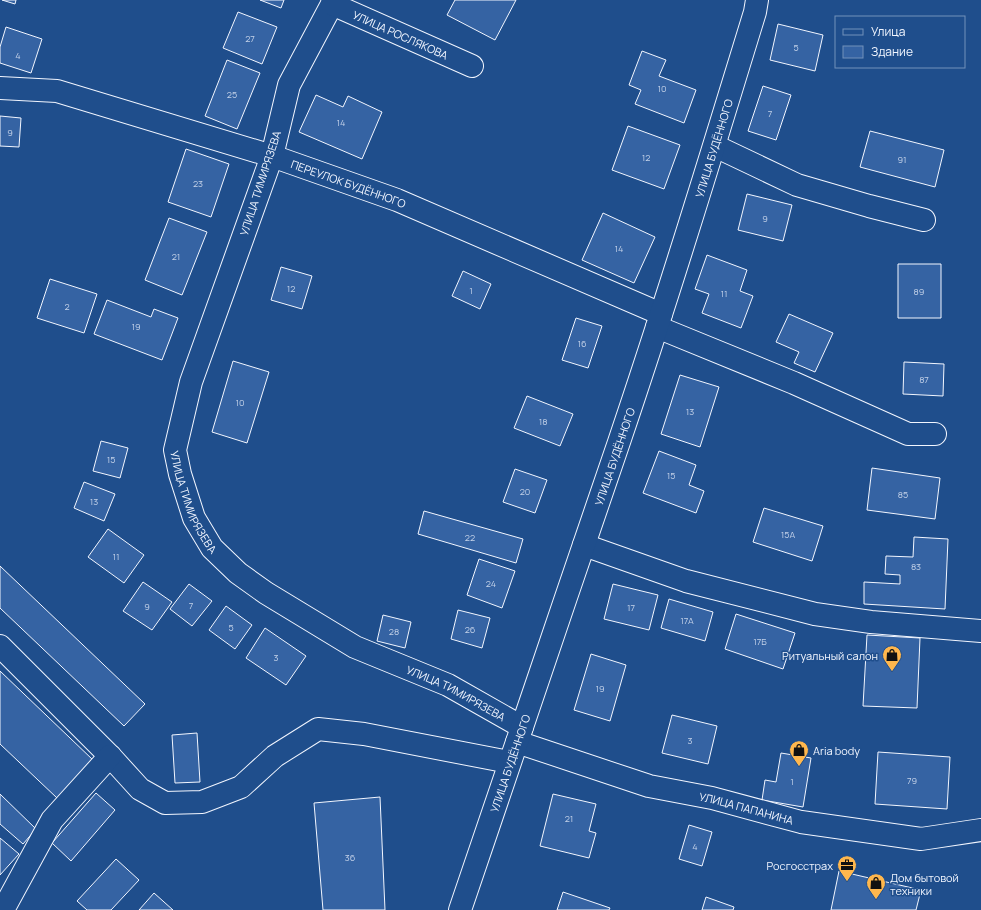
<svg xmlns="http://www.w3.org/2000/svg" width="981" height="910" font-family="Manrope,sans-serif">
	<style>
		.building { fill: #3563a3; stroke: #f2f6ff }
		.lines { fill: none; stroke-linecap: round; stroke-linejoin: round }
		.minor-casing { stroke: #f2f6ff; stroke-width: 24 }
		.minor { stroke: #1f4e8c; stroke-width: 22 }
		.labels { text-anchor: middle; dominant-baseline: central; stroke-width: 3; stroke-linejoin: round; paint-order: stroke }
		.number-label { font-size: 9px; fill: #c3d1e8 }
		.street-label { font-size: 11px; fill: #f2f6ff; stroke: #1f4e8c }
		.poi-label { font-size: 11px; fill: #f2f6ff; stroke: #1f4e8c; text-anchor: end }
	</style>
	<rect width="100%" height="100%" fill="#1f4e8c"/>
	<path class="building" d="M 2,0 L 16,0 L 15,4 Z
		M 260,0 L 284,0 L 281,8 Z
		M 455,0 L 516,0 L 495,40 L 447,15 Z
		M 238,12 L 277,27 L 262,64 L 223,48 Z
		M 778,24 L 823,35 L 815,71 L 770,60 Z
		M 6,27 L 42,39 L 31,73 L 0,63 L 0,47 Z
		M 642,51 L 666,60 L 659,76 L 696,90 L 684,123 L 635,104 L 641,90 L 629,85 Z
		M 227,60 L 260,73 L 237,129 L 205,116 Z
		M 763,86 L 791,95 L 776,140 L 748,131 Z
		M 316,95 L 343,107 L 348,96 L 382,112 L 362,159 L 299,132 Z
		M 0,116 L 21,118 L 19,147 L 0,146 Z
		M 628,126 L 680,145 L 664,189 L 612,170 Z
		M 870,131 L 944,150 L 935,187 L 860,167 Z
		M 186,149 L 229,164 L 211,217 L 168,202 Z
		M 747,194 L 792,205 L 783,241 L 738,230 Z
		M 603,213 L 655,237 L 634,283 L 582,260 Z
		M 169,218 L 207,232 L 182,295 L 145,280 Z
		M 707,255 L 747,270 L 740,291 L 753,296 L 741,328 L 702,313 L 709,294 L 695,289 Z
		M 898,264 L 941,264 L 941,318 L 898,318 Z
		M 281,267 L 312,276 L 302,309 L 271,300 Z
		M 463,271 L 491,284 L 480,309 L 452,296 Z
		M 50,279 L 97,294 L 84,333 L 37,318 Z
		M 107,300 L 151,317 L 154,309 L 178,318 L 162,360 L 94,334 Z
		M 789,314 L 833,333 L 815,372 L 794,363 L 799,352 L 776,342 Z
		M 576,318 L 602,326 L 588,368 L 562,360 Z
		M 233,361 L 269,372 L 247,443 L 212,432 Z
		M 904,362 L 944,364 L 943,396 L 903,394 Z
		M 680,375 L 719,387 L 700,447 L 661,434 Z
		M 527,396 L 573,414 L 560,446 L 514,428 Z
		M 101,441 L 128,448 L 120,478 L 93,471 Z
		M 659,451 L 696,465 L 689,485 L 704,491 L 696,513 L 643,493 Z
		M 872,468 L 940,478 L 935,519 L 867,510 Z
		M 515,469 L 547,480 L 535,513 L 503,502 Z
		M 84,482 L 115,494 L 104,521 L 74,508 Z
		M 764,508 L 823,526 L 812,561 L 753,542 Z
		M 424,511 L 523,539 L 516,563 L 418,534 Z
		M 108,529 L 144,555 L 124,583 L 88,557 Z
		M 914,537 L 948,539 L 945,609 L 864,604 L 864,582 L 900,584 L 900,575 L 885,574 L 886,556 L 913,557 Z
		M 479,559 L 515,571 L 502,608 L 467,595 Z
		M 0,566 L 145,704 L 124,726 L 0,608 Z
		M 143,582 L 172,602 L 152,630 L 123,611 Z
		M 189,584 L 212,601 L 192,626 L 170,609 Z
		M 613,584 L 658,595 L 649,630 L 604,619 Z
		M 669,599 L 713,612 L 705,641 L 661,628 Z
		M 226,606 L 252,625 L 235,649 L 209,630 Z
		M 458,610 L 490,618 L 482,648 L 451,639 Z
		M 736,614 L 795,633 L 783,669 L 725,649 Z
		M 383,615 L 411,622 L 405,648 L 377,641 Z
		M 265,628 L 306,656 L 286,685 L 246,658 Z
		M 867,635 L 920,638 L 917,708 L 863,706 Z
		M 591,654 L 626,665 L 610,721 L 574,710 Z
		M 0,671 L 93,760 L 57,798 L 0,744 Z
		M 672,715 L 717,726 L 708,764 L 662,753 Z
		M 197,733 L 200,782 L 175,783 L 172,735 Z
		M 878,752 L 950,757 L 947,809 L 875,804 Z
		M 781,753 L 811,758 L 803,807 L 762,800 L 765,780 L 776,782 Z
		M 96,793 L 115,810 L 71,861 L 52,843 Z
		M 0,794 L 36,829 L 23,844 L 0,824 Z
		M 553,794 L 596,804 L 589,831 L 596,833 L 589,858 L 540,846 Z
		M 380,797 L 385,910 L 323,910 L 314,803 Z
		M 689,825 L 712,832 L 702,866 L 679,859 Z
		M 0,838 L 19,854 L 0,875 Z
		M 116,859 L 139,880 L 111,910 L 87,910 L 77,901 Z
		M 839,871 L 921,890 L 916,910 L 831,910 Z
		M 563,892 L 610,908 L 609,910 L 557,910 Z
		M 154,893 L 173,910 L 139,910 Z
		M 706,897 L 734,907 L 733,910 L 702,910 Z"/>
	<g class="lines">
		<g class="minor-casing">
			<g id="minor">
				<path id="s1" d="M 332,4 L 289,85 L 272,156 L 191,382 L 175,450 L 180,474 L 194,518 L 212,548 L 238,573 L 266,593 L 355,647 L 448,685 L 522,727"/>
				<path id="s2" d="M 332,4 L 472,66"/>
				<path id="s3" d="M 0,88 L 57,91 L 272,156 L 397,200 L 661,314"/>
				<path d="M 715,146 L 797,185 L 869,206 L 924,220"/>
				<path d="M 657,327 L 794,383 L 908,434 L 935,434"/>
				<path d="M 584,545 L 686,581 L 815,614 L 871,622 L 981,631"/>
				<path d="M 0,646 L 110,756 L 140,789 L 165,803 L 202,802 L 241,787 L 275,756 L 318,729 L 364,734 L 509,762"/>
				<path id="s4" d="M 517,742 L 649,786 L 712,798 L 801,822 L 921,839 L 981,830"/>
				<path d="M 3,910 L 52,820 L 110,756"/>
				<path id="s5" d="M 460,910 C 512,754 566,598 619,442 C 667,300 711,156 755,12 L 757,0"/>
			</g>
		</g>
		<use href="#minor" class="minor"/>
	</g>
	<defs>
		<g id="shop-pin" transform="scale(1)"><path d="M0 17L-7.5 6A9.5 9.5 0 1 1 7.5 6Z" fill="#ffb74d" stroke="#1f4e8c"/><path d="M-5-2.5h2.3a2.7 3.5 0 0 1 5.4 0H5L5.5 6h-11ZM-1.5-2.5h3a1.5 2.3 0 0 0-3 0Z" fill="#111"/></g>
		<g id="office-pin" transform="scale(1)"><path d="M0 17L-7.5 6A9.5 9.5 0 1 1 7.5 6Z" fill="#ffb74d" stroke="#1f4e8c"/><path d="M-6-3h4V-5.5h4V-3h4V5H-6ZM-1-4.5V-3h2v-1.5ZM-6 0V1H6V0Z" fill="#111"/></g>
	</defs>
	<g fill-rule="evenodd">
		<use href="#shop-pin" x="892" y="655"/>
		<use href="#shop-pin" x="799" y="750"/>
		<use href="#office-pin" x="847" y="865"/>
		<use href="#shop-pin" x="876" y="883"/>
	</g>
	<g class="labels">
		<g class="number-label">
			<text x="250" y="38">27</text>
			<text x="796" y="47">5</text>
			<text x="18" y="55">4</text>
			<text x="662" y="88">10</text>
			<text x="232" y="94">25</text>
			<text x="770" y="113">7</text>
			<text x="341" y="122">14</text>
			<text x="10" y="132">9</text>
			<text x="646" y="157">12</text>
			<text x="902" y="159">91</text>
			<text x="198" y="183">23</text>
			<text x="765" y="218">9</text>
			<text x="619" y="248">14</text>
			<text x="176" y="256">21</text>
			<text x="291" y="288">12</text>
			<text x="471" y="290">1</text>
			<text x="919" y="291">89</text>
			<text x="724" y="293">11</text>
			<text x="67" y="306">2</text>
			<text x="136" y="326">19</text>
			<text x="582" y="343">16</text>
			<text x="924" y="379">87</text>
			<text x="240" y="402">10</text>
			<text x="690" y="411">13</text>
			<text x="543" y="421">18</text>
			<text x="111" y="459">15</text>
			<text x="671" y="475">15</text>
			<text x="525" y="491">20</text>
			<text x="903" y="494">85</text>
			<text x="94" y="501">13</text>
			<text x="788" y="534">15А</text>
			<text x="470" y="537">22</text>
			<text x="116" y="556">11</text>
			<text x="916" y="566">83</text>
			<text x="491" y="583">24</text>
			<text x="191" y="605">7</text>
			<text x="147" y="606">9</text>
			<text x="631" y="607">17</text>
			<text x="687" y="620">17А</text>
			<text x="231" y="627">5</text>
			<text x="470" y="629">26</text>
			<text x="394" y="631">28</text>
			<text x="760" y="641">17Б</text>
			<text x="276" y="657">3</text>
			<text x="600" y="688">19</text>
			<text x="690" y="740">3</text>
			<text x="912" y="780">79</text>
			<text x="792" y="781">1</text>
			<text x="569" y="818">21</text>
			<text x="695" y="846">4</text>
			<text x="350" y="857">36</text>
		</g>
		<g class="street-label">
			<text stroke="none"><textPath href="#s2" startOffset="75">УЛИЦА РОСЛЯКОВА</textPath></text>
			<text stroke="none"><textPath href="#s5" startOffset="803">УЛИЦА БУДЁННОГО</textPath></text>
			<text transform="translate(260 183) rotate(-72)">УЛИЦА ТИМИРЯЗЕВА</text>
			<text stroke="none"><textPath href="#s3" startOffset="363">ПЕРЕУЛОК БУДЁННОГО</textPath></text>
			<text stroke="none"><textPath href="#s5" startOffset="479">УЛИЦА БУДЁННОГО</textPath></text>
			<text stroke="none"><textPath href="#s1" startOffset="530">УЛИЦА ТИМИРЯЗЕВА</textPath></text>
			<text stroke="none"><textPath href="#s1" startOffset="866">УЛИЦА ТИМИРЯЗЕВА</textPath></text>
			<text stroke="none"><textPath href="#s5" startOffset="155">УЛИЦА БУДЁННОГО</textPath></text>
			<text stroke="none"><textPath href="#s4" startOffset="239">УЛИЦА ПАПАНИНА</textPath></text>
		</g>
		<g class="poi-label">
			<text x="878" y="655">Ритуальный салон</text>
			<text x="813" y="750" text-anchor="start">Aria body</text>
			<text x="833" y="865">Росгосстрах</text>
			<text x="890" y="877" text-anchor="start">Дом бытовой<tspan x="890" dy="13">техники</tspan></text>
		</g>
	</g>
	<rect x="835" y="16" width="130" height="52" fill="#1f4e8c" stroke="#7391ba"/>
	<rect x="843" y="29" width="20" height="6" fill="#1f4e8c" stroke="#7391ba"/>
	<text x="871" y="36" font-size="12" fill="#f2f6ff">Улица</text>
	<rect x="843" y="46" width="20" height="12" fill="#3563a3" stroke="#7391ba"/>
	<text x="871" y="56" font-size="12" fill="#f2f6ff">Здание</text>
</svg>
